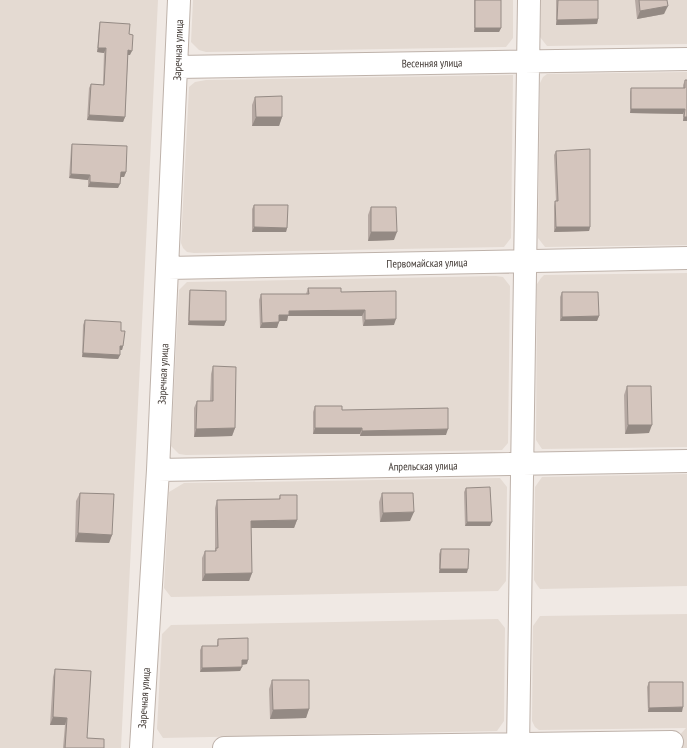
<svg xmlns="http://www.w3.org/2000/svg" width="687" height="748" font-family="'PT Sans Narrow',sans-serif">
	<style>
		.residential { fill: #e4dad2 }
		.lines { fill: none; stroke-linecap: round; stroke-linejoin: round }
		.minor-casing { stroke: #beb2aa; stroke-width: 24 }
		.minor { stroke: #fff; stroke-width: 22 }
		.wall { fill: #b6a9a3 }
		.shaded-wall { fill: #948a84 }
		.building { fill: #d4c5bd; stroke: #948a84 }
		.labels { text-anchor: middle; dominant-baseline: central; stroke-width: 3; stroke-linejoin: round; paint-order: stroke }
		.street-label { font-size: 11px; fill: #413934; stroke: #fff }
	</style>
	<rect width="100%" height="100%" fill="#f0e9e4"/>
	<path class="residential" d="M 0,0 L 158,0 L 121,748 L 0,748 Z
		M 193,0 L 513,0 L 513,38 L 506,47 L 206,52 L 199,50 L 191,42 Z
		M 541,0 L 687,0 L 687,44 L 547,46 L 540,37 Z
		M 687,72 L 687,245 L 545,247 L 538,238 L 540,83 L 543,77 L 547,74 Z
		M 513,75 L 511,238 L 504,247 L 194,253 L 187,252 L 183,248 L 181,243 L 189,87 L 195,82 L 206,80 Z
		M 687,273 L 687,447 L 542,449 L 536,440 L 537,284 L 541,278 L 544,275 Z
		M 496,276 L 503,277 L 510,286 L 508,443 L 502,450 L 186,455 L 179,454 L 171,446 L 179,290 L 187,282 Z
		M 687,474 L 687,586 L 540,589 L 537,585 L 534,580 L 535,487 L 542,477 Z
		M 500,478 L 507,487 L 506,581 L 498,591 L 171,597 L 164,588 L 169,492 L 184,483 Z
		M 687,614 L 687,748 L 668,748 L 686,728 L 539,730 L 535,727 L 532,721 L 533,626 L 540,616 Z
		M 498,619 L 505,628 L 504,721 L 497,731 L 163,738 L 157,729 L 162,634 L 171,625 Z"/>
	<g class="lines">
		<g class="minor-casing">
			<path id="minor" d="M 177,67 L 687,59
				M 168,268 L 687,258
				M 158,470 L 687,461
				M 141,748 L 158,470 L 179,0
				M 224,748 L 672,742
				M 518,748 L 529,0"/>
		</g>
		<use href="#minor" class="minor"/>
	</g>
	<path class="wall" d="M 474,0 L 501,0 L 501,28 L 499,32 L 474,32 Z
		M 556,0 L 598,0 L 598,19 L 597,24 L 556,25 Z
		M 635,0 L 667,0 L 664,14 L 637,19 Z
		M 100,22 L 129,34 L 130,55 L 128,55 L 125,117 L 123,122 L 87,120 L 89,88 L 91,84 L 103,85 L 104,53 L 97,52 L 99,27 Z
		M 685,80 L 687,121 L 683,121 L 683,114 L 630,113 L 630,92 L 631,88 L 683,88 L 683,85 Z
		M 255,97 L 282,117 L 279,126 L 252,126 L 252,105 Z
		M 72,144 L 126,172 L 124,177 L 120,177 L 118,188 L 88,187 L 88,180 L 69,178 L 71,148 Z
		M 556,151 L 590,227 L 589,231 L 554,232 L 554,206 L 555,201 L 556,201 L 554,155 Z
		M 254,205 L 287,228 L 286,232 L 252,232 L 252,209 Z
		M 371,207 L 394,240 L 368,241 L 368,215 Z
		M 308,288 L 341,292 L 394,325 L 363,326 L 362,316 L 288,316 L 287,321 L 279,321 L 277,328 L 260,328 L 259,300 L 261,294 L 306,294 Z
		M 190,290 L 226,321 L 224,326 L 188,325 L 189,294 Z
		M 562,292 L 599,316 L 597,321 L 560,321 L 560,297 Z
		M 85,320 L 121,331 L 123,346 L 122,350 L 120,350 L 120,355 L 118,359 L 82,357 L 83,325 Z
		M 213,366 L 235,428 L 232,436 L 194,437 L 194,408 L 197,401 L 210,401 L 211,374 Z
		M 627,386 L 649,433 L 625,434 L 624,395 Z
		M 315,406 L 342,410 L 446,435 L 360,436 L 360,434 L 313,434 L 313,412 Z
		M 466,488 L 490,526 L 465,526 L 464,492 Z
		M 80,493 L 112,535 L 109,543 L 75,542 L 76,501 Z
		M 382,493 L 410,521 L 380,522 L 379,502 Z
		M 280,495 L 297,520 L 294,528 L 251,528 L 252,573 L 249,581 L 202,581 L 202,558 L 205,551 L 215,551 L 215,508 L 217,500 L 279,499 Z
		M 441,549 L 467,573 L 439,573 L 439,554 Z
		M 218,639 L 247,664 L 242,665 L 240,671 L 200,672 L 200,650 L 202,646 L 217,646 L 217,643 Z
		M 55,669 L 87,738 L 104,748 L 63,748 L 65,725 L 50,725 L 53,677 Z
		M 272,680 L 309,709 L 306,718 L 270,719 L 269,689 Z
		M 649,682 L 682,712 L 648,712 L 647,687 Z"/>
	<path class="shaded-wall" d="M 668,6 L 664,14 L 637,19 L 640,11 Z
		M 598,19 L 597,24 L 556,25 L 557,20 Z
		M 475,28 L 501,28 L 499,32 L 474,32 Z
		M 98,48 L 106,48 L 104,53 L 97,52 Z
		M 128,50 L 132,51 L 130,55 L 127,55 Z
		M 631,109 L 685,109 L 683,114 L 630,113 Z
		M 89,115 L 125,117 L 123,122 L 87,120 Z
		M 256,117 L 282,117 L 279,126 L 252,126 Z
		M 684,117 L 687,117 L 687,121 L 683,121 Z
		M 121,172 L 126,172 L 124,177 L 119,177 Z
		M 71,174 L 90,175 L 88,180 L 69,178 Z
		M 90,182 L 120,184 L 118,188 L 88,187 Z
		M 254,227 L 287,228 L 286,232 L 252,232 Z
		M 556,227 L 590,227 L 589,231 L 554,232 Z
		M 371,232 L 397,232 L 394,240 L 368,241 Z
		M 365,310 L 362,316 L 288,316 L 287,321 L 277,321 L 279,315 L 289,311 Z
		M 599,316 L 597,321 L 560,321 L 562,317 Z
		M 396,319 L 394,325 L 363,326 L 365,320 Z
		M 189,321 L 226,321 L 224,326 L 188,325 Z
		M 279,322 L 277,328 L 260,328 L 262,323 Z
		M 120,346 L 123,346 L 122,350 L 119,350 Z
		M 83,353 L 120,355 L 118,359 L 82,357 Z
		M 628,425 L 652,425 L 649,433 L 625,434 Z
		M 235,428 L 232,436 L 194,437 L 196,429 Z
		M 315,428 L 362,428 L 360,434 L 313,434 Z
		M 448,429 L 446,435 L 360,436 L 362,431 Z
		M 414,512 L 410,521 L 380,522 L 383,513 Z
		M 297,520 L 294,528 L 248,528 L 251,521 Z
		M 467,522 L 492,522 L 490,526 L 465,526 Z
		M 78,533 L 112,535 L 109,543 L 75,542 Z
		M 440,569 L 468,569 L 467,573 L 439,573 Z
		M 252,573 L 249,581 L 202,581 L 205,574 Z
		M 242,660 L 248,660 L 247,664 L 240,665 Z
		M 242,667 L 240,671 L 200,672 L 202,668 Z
		M 683,707 L 682,712 L 648,712 L 649,708 Z
		M 309,709 L 306,718 L 270,719 L 273,710 Z
		M 53,717 L 67,718 L 65,725 L 50,725 Z"/>
	<path class="building" d="M 475,0 L 501,0 L 501,28 L 475,28 Z
		M 558,0 L 598,0 L 598,19 L 557,20 Z
		M 639,0 L 667,0 L 668,6 L 640,11 Z
		M 100,22 L 130,24 L 129,34 L 133,35 L 132,51 L 128,50 L 125,117 L 89,115 L 91,84 L 104,85 L 106,48 L 98,48 Z
		M 685,80 L 687,80 L 687,117 L 684,117 L 685,109 L 631,109 L 631,88 L 685,88 Z
		M 282,96 L 282,117 L 256,117 L 255,97 Z
		M 72,144 L 127,146 L 126,172 L 121,172 L 120,184 L 90,182 L 90,175 L 71,174 Z
		M 590,149 L 590,227 L 556,227 L 555,201 L 558,201 L 556,151 Z
		M 254,205 L 288,205 L 287,228 L 254,227 Z
		M 371,207 L 396,207 L 397,232 L 371,232 Z
		M 308,288 L 341,288 L 341,292 L 396,291 L 396,319 L 365,320 L 365,310 L 289,311 L 289,315 L 279,315 L 279,322 L 262,323 L 261,294 L 309,294 Z
		M 190,290 L 226,291 L 226,321 L 189,321 Z
		M 562,292 L 598,292 L 599,316 L 562,317 Z
		M 85,320 L 121,322 L 121,331 L 125,331 L 123,346 L 120,346 L 120,355 L 83,353 Z
		M 213,366 L 236,367 L 235,428 L 196,429 L 197,401 L 213,401 Z
		M 627,386 L 651,386 L 652,425 L 628,425 Z
		M 315,406 L 342,406 L 342,410 L 448,408 L 448,429 L 362,431 L 362,428 L 315,428 Z
		M 490,487 L 492,522 L 467,522 L 466,488 Z
		M 80,493 L 114,494 L 112,535 L 78,533 Z
		M 382,493 L 413,493 L 414,512 L 383,513 Z
		M 280,495 L 297,495 L 297,520 L 251,521 L 252,573 L 205,574 L 205,551 L 216,551 L 216,548 L 218,548 L 217,500 L 280,499 Z
		M 441,549 L 469,549 L 468,569 L 440,569 Z
		M 248,638 L 248,660 L 242,660 L 242,667 L 202,668 L 202,646 L 218,646 L 218,639 Z
		M 55,669 L 91,671 L 87,738 L 104,739 L 104,748 L 65,748 L 67,718 L 53,717 Z
		M 272,680 L 309,680 L 309,709 L 273,710 Z
		M 649,682 L 683,682 L 683,707 L 649,708 Z"/>
	<g class="labels">
		<g class="street-label">
			<text transform="translate(178 50) rotate(-88)">Заречная улица</text>
			<text transform="translate(432 63) rotate(-1)">Весенняя улица</text>
			<text transform="translate(427 263) rotate(-1)">Первомайская улица</text>
			<text transform="translate(163 374) rotate(-87)">Заречная улица</text>
			<text transform="translate(423 466) rotate(-1)">Апрельская улица</text>
			<text transform="translate(144 698) rotate(-86)">Заречная улица</text>
		</g>
	</g>
</svg>
